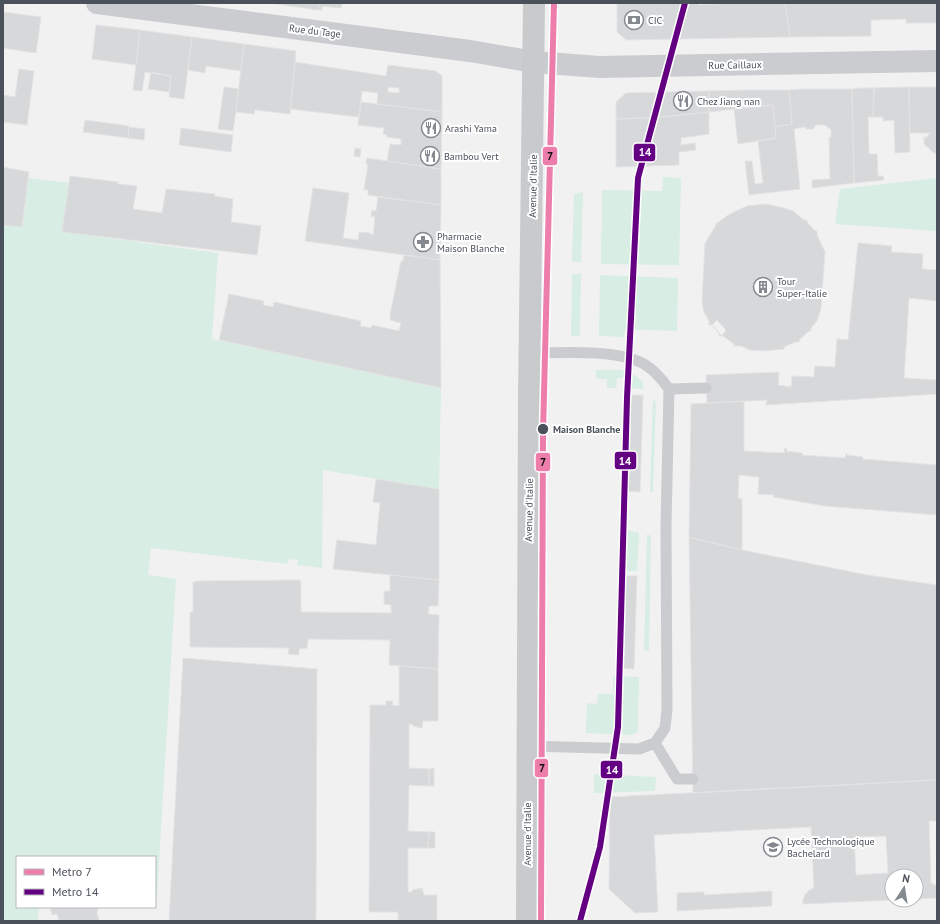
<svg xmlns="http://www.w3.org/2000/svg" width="940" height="924" font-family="'PT Sans',sans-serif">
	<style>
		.green { fill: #d8ede3 }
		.building { fill: #d7d8da; stroke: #e3e3e3; fill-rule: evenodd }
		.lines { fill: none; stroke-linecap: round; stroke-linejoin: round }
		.service { stroke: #cbcccf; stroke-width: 11 }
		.minor { stroke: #cbcccf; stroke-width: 22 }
		.primary { stroke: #c8cacc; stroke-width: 22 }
		.metro-1-casing { stroke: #fff; stroke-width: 9 }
		.metro-2-casing { stroke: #fff; stroke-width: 9 }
		.metro-1 { stroke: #ed7dab; stroke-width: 6 }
		.metro-2 { stroke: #640082; stroke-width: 6 }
		.stop-dot { fill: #4a515b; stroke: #fff; stroke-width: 1.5 }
		.labels { text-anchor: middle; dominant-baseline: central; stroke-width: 4; stroke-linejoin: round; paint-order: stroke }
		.poi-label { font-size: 10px; fill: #4a515b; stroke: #fff; text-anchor: start }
		.street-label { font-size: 10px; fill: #4a515b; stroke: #fff }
		.stop-label { font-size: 10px; font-weight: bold; fill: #4a515b; stroke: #fff; text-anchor: start }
		.line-badge { stroke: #fff; stroke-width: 1.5 }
		.badge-label { font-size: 11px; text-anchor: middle; font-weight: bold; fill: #fff }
		.pale-badge-label { font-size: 11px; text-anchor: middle; font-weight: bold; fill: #111 }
	</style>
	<rect width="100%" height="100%" fill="#f1f1f1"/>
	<path class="green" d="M 663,177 L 681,178 L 679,265 L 601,264 L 602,190 L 662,191 Z
		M 29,178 L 69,183 L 63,232 L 218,253 L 212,339 L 441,388 L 439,489 L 323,470 L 322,568 L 297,565 L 298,560 L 289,559 L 288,564 L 151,548 L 148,575 L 176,579 L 157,896 L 155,896 L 155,857 L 17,857 L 17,907 L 39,907 L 38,921 L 3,921 L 3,225 L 22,227 Z
		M 937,178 L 937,231 L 835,224 L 840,189 Z
		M 583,192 L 581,262 L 572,262 L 574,194 Z
		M 572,274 L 581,274 L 580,336 L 571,336 Z
		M 600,275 L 678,278 L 677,331 L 625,329 L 624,337 L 599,336 Z
		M 596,370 C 616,370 628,367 643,382 L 643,389 L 625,388 L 626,378 L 617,378 L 616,388 L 607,388 L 607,379 L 596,379 Z
		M 653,397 L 656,404 L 653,492 L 650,492 Z
		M 622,529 L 639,533 L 637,571 L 621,571 Z
		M 647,534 L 651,536 L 649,651 L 644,651 Z
		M 613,676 L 639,677 L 638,732 L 632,735 L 586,733 L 587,703 L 597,704 L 598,694 L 613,694 Z
		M 594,774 L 656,777 L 655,791 L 594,793 Z"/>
	<path class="building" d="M 267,3 L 319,3 L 318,10 L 277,4 Z
		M 319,3 L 342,3 L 341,8 L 322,6 L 322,10 L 318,10 Z
		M 617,3 L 697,3 L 699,5 L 732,3 L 785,3 L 790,37 L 626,40 L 617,32 Z
		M 785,3 L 937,3 L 937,23 L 906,23 L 906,19 L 871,20 L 871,36 L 790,37 Z
		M 3,12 L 41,17 L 36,53 L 3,48 Z
		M 96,25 L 140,30 L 136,65 L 92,59 Z
		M 140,30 L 192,37 L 184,99 L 169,97 L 171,76 L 145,72 L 142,91 L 133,90 Z
		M 192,37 L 244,44 L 241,71 L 206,66 L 205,73 L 188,70 Z
		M 244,44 L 296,51 L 290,114 L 255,110 L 254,114 L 236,112 Z
		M 295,62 L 386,76 L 388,65 L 436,71 L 442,76 L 442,112 L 377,104 L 378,93 L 362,91 L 359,117 L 290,109 ZM 388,87 L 399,88 L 399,93 L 388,92 Z
		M 19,69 L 34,71 L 27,125 L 3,122 L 3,95 L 15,97 Z
		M 151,72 L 171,76 L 169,92 L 148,89 Z
		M 224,87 L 239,89 L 233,131 L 218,129 Z
		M 909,87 L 937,87 L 937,159 L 936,153 L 934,153 L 924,144 L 924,137 L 927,138 L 927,136 L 930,133 L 910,133 Z
		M 909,87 L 910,152 L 895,153 L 894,120 L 883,121 L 883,117 L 873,117 L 874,88 Z
		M 862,88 L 874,88 L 873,117 L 868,117 L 869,154 L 877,154 L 878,176 L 883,176 L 884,180 L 854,183 L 852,89 Z
		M 801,89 L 852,89 L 854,183 L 812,188 L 812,180 L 830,179 L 829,138 L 831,137 L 831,130 L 825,125 L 816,125 L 813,129 L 806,129 L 805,127 L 794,129 L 800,189 L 749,195 L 745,161 L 752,161 L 755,184 L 763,183 L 758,141 L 776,138 L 775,127 L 792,124 L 789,90 Z
		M 744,90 L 789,90 L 792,124 L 775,127 L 773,105 L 709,112 L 709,91 Z
		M 709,91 L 709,112 L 662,117 L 616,119 L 616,102 L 626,93 Z
		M 361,102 L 442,112 L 441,169 L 387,161 L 390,144 L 401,145 L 401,139 L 387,137 L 387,135 L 383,134 L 384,128 L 358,125 Z
		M 773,105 L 776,138 L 738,144 L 734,109 Z
		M 709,112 L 709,134 L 681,138 L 681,145 L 695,143 L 696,150 L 679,152 L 679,165 L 616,167 L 616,119 L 662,117 Z
		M 85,120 L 129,126 L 128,138 L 83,132 Z
		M 129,127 L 145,129 L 144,140 L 128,138 Z
		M 181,128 L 233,135 L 231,152 L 179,145 Z
		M 355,148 L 361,149 L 360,157 L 354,156 Z
		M 367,158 L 441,169 L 441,205 L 368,195 L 368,190 L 364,190 L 368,165 L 366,164 Z
		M 3,167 L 29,172 L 22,227 L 3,225 Z
		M 70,176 L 118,182 L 118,184 L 137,186 L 133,209 L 162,213 L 166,189 L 215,194 L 214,196 L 233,199 L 231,222 L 261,226 L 257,255 L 62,232 Z
		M 313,188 L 349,193 L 343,238 L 358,240 L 359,232 L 370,233 L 373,236 L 375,217 L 371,216 L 372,210 L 376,211 L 378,197 L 441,205 L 440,260 L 305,241 Z
		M 766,204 L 784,208 L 793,211 L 804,220 L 807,220 L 807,222 L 814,230 L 817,231 L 817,235 L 825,252 L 821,309 L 817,321 L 811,328 L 811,331 L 809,331 L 800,339 L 799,342 L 795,342 L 784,347 L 784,349 L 764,351 L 750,350 L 741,346 L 734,346 L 734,344 L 723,336 L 719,336 L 719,333 L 712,325 L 709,325 L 709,321 L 704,312 L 702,301 L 705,243 L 715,227 L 716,224 L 728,215 L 736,211 L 747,206 Z
		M 858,243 L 892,246 L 891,252 L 923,254 L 922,269 L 937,270 L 937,301 L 909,298 L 904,378 L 937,380 L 937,394 L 766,405 L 767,400 L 707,403 L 706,375 L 779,372 L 778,385 L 791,387 L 792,376 L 814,377 L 815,366 L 835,367 L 837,339 L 848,340 Z
		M 404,255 L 440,260 L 441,388 L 219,340 L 229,294 L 264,301 L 263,305 L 273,307 L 274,302 L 361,321 L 360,326 L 371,328 L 372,325 L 399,331 L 401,323 L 390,320 L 390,315 L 401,261 L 403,261 Z
		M 717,320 L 726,330 L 722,336 L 712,325 Z
		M 626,395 L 643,395 L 640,492 L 623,491 Z
		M 744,401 L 744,451 L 784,453 L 785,448 L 787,449 L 786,451 L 802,453 L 802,455 L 845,458 L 846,453 L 847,455 L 863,457 L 862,459 L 937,465 L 937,515 L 825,506 L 773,497 L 774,495 L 758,494 L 759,477 L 739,475 L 738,498 L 742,499 L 742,550 L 689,537 L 691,404 Z
		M 376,479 L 439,489 L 439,580 L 333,569 L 337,540 L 376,545 L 380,503 L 373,502 Z
		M 689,537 L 742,550 L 867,575 L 937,585 L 937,780 L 693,793 Z
		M 390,575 L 439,580 L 438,606 L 429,606 L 428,614 L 439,615 L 438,669 L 389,665 L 390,640 L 308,639 L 307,648 L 299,649 L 299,655 L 288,654 L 289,648 L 190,647 L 190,612 L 193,612 L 193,582 L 195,582 L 196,581 L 300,580 L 300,582 L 301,581 L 301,612 L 391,613 L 391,605 L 384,604 L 384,591 L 390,591 Z
		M 620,576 L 637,576 L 634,669 L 617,668 Z
		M 183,658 L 317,669 L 316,921 L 169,921 Z
		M 399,666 L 438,669 L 438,721 L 423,721 L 422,728 L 413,726 L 412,724 L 409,724 L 409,768 L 429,769 L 429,786 L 409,785 L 408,831 L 429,832 L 428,848 L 408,848 L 408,892 L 412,892 L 412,890 L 422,888 L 424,895 L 437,895 L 437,921 L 398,921 L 398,912 L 369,912 L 370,705 L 386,705 L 386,701 L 393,701 L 392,705 L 399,706 Z
		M 434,768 L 434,786 L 429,786 L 429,769 Z
		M 937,780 L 937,821 L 929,821 L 931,883 L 937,886 L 937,898 L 916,899 L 916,876 L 892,876 L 892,900 L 894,900 L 803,904 L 803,900 L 805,895 L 809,890 L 814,888 L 811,827 L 654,835 L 658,912 L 635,913 L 609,889 L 610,797 ZM 886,836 L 888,873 L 856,875 L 854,837 Z
		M 429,832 L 435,832 L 435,848 L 428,848 Z
		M 772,891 L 772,906 L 677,911 L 677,893 L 704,892 L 704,895 Z
		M 50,907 L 98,907 L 97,913 L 99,921 L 59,921 L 57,914 L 52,915 Z"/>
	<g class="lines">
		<path class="service" d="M 669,389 L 706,388
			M 655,743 L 677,779 L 693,779
			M 527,746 L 639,749 L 655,743 L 665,728 L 667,710 L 666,526 L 669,389 C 661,378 652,367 640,362 C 612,349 561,353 530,353"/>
		<path class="minor" d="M 97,3 L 470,51 L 534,62 L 599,67 L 937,61"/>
		<path class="primary" d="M 527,921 L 529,397 L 534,3"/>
		<g class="metro-1-casing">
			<path id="metro-1" d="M 541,921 L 543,433 L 554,3"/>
		</g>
		<g class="metro-2-casing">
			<path id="metro-2" d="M 580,921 L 600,847 L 618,727 L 627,398 L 638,178 L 685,3"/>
		</g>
		<use href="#metro-1" class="metro-1"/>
		<use href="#metro-2" class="metro-2"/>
	</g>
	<defs>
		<g id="bank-ring" transform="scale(1)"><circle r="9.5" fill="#fff" stroke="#848990" stroke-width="1.5"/><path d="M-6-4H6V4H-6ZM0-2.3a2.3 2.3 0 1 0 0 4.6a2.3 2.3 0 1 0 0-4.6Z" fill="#848990"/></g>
		<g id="restaurant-ring" transform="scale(1)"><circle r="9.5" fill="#fff" stroke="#848990" stroke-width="1.5"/><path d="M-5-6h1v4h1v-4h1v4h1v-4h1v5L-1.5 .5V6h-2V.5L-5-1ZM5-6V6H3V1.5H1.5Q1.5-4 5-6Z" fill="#848990"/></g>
		<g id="pharmacy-ring" transform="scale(1)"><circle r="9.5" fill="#fff" stroke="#848990" stroke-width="1.5"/><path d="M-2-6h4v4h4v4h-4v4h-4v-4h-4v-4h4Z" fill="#848990"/></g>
		<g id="building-ring" transform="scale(1)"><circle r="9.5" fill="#fff" stroke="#848990" stroke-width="1.5"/><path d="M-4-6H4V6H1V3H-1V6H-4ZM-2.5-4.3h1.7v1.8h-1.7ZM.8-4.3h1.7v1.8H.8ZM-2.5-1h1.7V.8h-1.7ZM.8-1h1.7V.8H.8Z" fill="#848990"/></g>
		<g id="school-ring" transform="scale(1)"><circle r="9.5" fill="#fff" stroke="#848990" stroke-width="1.5"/><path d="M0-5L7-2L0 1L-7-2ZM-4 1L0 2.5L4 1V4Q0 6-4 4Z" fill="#848990"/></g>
	</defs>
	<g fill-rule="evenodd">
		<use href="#bank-ring" x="634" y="20"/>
		<use href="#restaurant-ring" x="683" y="101"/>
		<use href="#restaurant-ring" x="431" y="128"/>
		<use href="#restaurant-ring" x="430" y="156"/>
		<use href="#pharmacy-ring" x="423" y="242"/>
		<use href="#building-ring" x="763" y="287"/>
		<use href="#school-ring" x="773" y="847"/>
	</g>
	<circle class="stop-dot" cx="543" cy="429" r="6"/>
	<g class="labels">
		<g class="poi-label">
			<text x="648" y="20">CIC</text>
			<text x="697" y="101">Chez Jiang nan</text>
			<text x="445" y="128">Arashi Yama</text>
			<text x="444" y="156">Bambou Vert</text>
			<text x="437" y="236">Pharmacie<tspan x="437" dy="12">Maison Blanche</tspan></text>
			<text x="777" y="281">Tour<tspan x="777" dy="12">Super-Italie</tspan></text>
			<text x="787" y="841">Lycée Technologique<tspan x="787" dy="12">Bachelard</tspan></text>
		</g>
		<g class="street-label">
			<text transform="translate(315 31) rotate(7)">Rue du Tage</text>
			<text transform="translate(735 65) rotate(-1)">Rue Caillaux</text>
			<text transform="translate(533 186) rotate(-89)">Avenue d'Italie</text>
			<text transform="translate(529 510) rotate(-89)">Avenue d'Italie</text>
			<text transform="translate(527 834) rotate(-90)">Avenue d'Italie</text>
		</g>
		<g class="stop-label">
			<text x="553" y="429">Maison Blanche</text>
		</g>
	</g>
	<g class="line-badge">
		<rect x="633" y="143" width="23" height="19" rx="4" fill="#640082"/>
		<rect x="542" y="146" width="16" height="20" rx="4" fill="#ed7dab"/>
		<rect x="614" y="451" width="23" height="19" rx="4" fill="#640082"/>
		<rect x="535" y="452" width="16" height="20" rx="4" fill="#ed7dab"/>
		<rect x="534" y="758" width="15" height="20" rx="4" fill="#ed7dab"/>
		<rect x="600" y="760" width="23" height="19" rx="4" fill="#640082"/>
	</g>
	<g class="badge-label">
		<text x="645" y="156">14</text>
		<text x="625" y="465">14</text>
		<text x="612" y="774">14</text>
	</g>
	<g class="pale-badge-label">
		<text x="550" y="160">7</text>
		<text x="543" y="466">7</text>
		<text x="542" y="772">7</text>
	</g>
	<rect width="940" height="924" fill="none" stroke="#4a515b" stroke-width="8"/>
	<rect x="16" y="856" width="140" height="52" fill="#ffffff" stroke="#b7b9bd"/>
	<rect x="24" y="869" width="20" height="6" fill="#ed7dab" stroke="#b7b9bd"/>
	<text x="52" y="876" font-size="12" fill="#4a515b">Metro 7</text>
	<rect x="24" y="889" width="20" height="6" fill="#640082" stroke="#b7b9bd"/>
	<text x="52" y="896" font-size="12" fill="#4a515b">Metro 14</text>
	<g transform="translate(904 888) rotate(12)"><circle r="19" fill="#ffffff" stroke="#b7b9bd"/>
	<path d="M0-3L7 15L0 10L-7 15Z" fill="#848990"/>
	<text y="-6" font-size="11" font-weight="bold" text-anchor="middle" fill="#4a515b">N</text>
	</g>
</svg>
